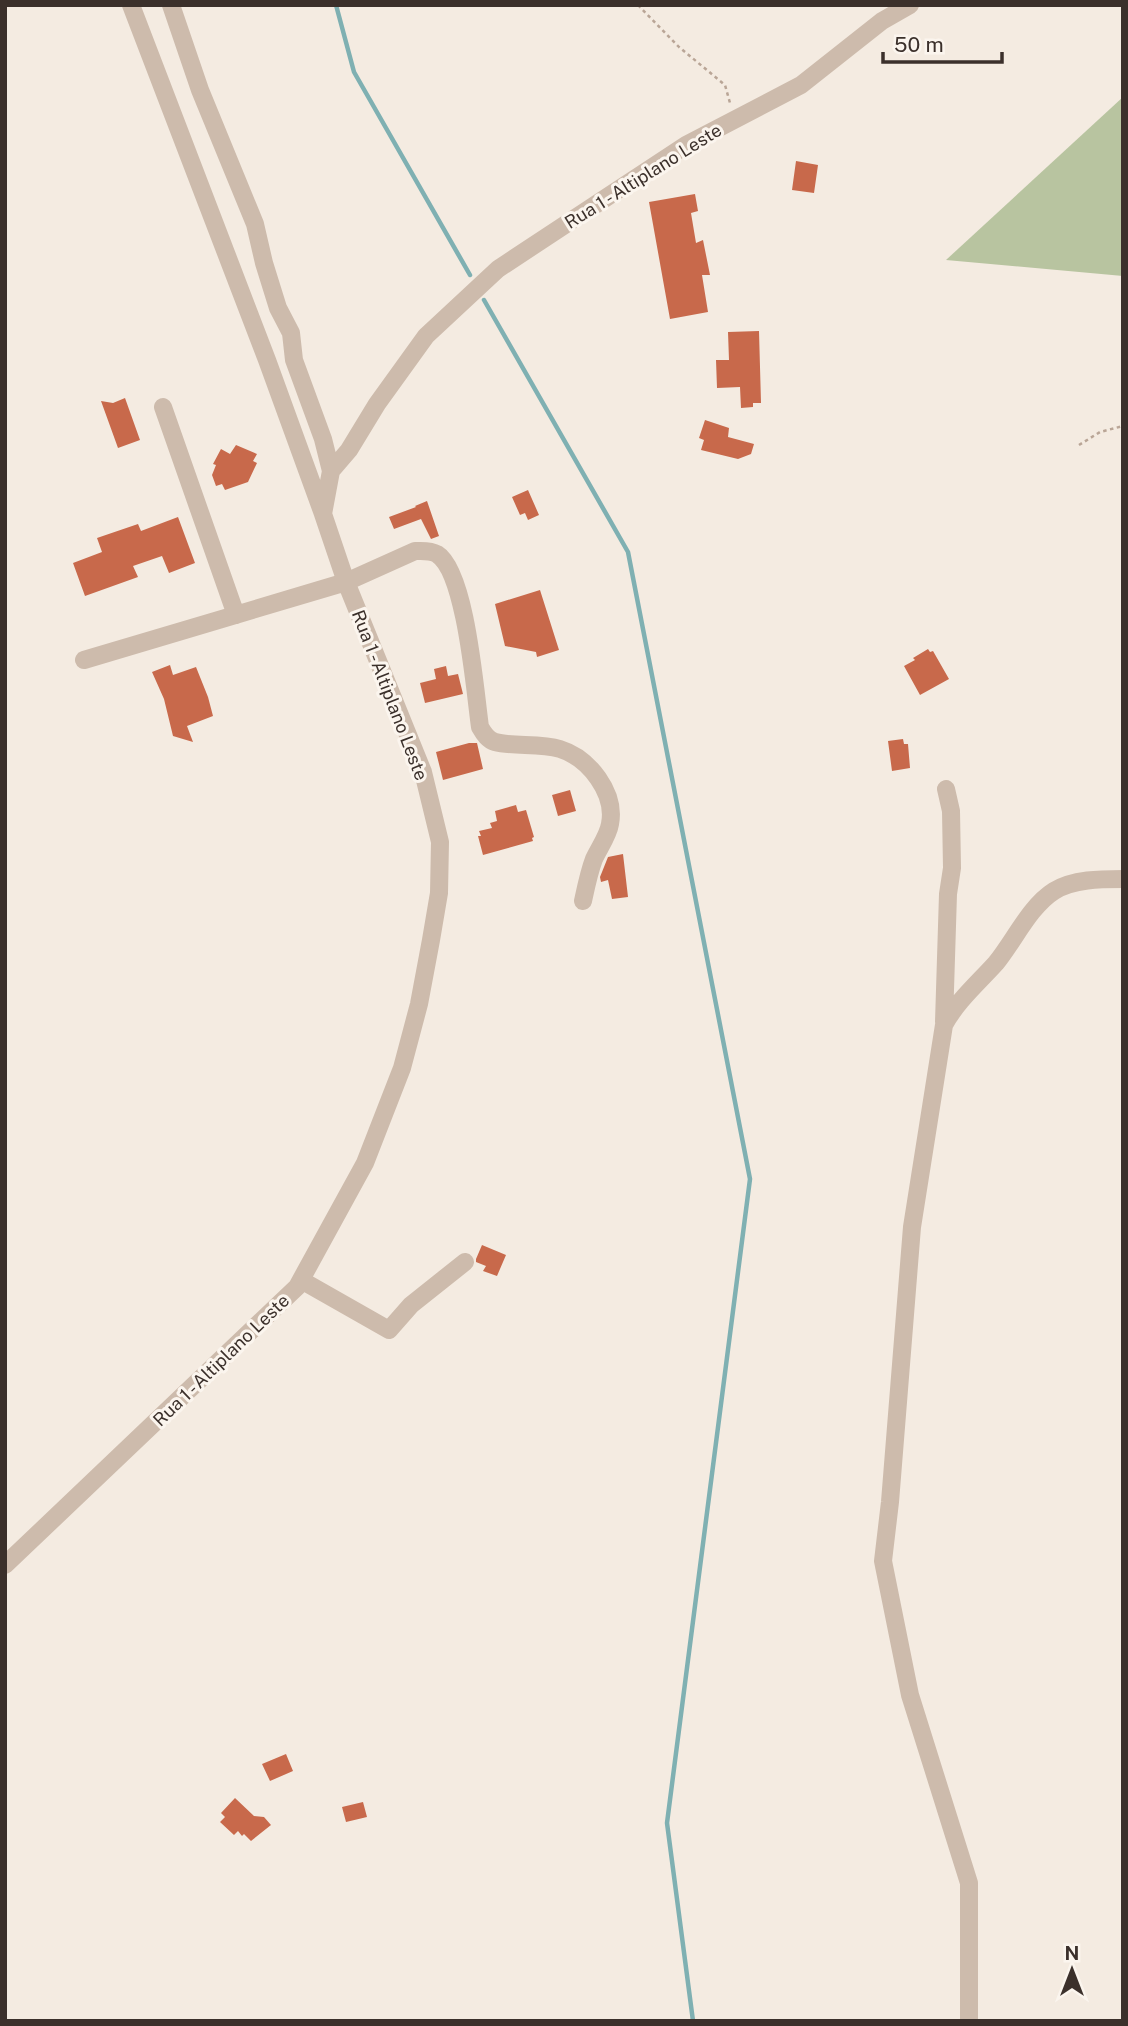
<svg xmlns="http://www.w3.org/2000/svg" width="1128" height="2026" font-family="'Public Sans',sans-serif">
	<style>
		.green { fill: #b8c4a0 }
		.lines { fill: none; stroke-linecap: round; stroke-linejoin: round }
		.stream { stroke: #7fb0b2; stroke-width: 4.5 }
		.building { fill: #c8694b }
		.path { stroke: #b9a596; stroke-width: 2.5; stroke-dasharray: 3.5 3.5; stroke-linecap: butt }
		.minor { stroke: #cdbbac; stroke-width: 18 }
		.labels { text-anchor: middle; dominant-baseline: central; stroke-width: 6; stroke-linejoin: round; paint-order: stroke }
		.street-label { font-size: 18px; fill: #3b302b; stroke: #fbf5ee }
	</style>
	<rect width="100%" height="100%" fill="#f4ebe1"/>
	<path class="green" d="M 1123,97 L 1123,276 L 946,260 Z"/>
	<g class="lines">
		<path class="stream" d="M 336,5 L 354,72 L 470,275
			M 484,300 L 628,552 L 750,1179 L 667,1823 L 693,2021"/>
	</g>
	<path class="building" d="M 796,161 L 818,165 L 814,193 L 792,190 Z
		M 695,194 L 698,211 L 691,213 L 696,243 L 703,240 L 710,275 L 702,275 L 708,312 L 670,319 L 649,202 Z
		M 759,331 L 761,403 L 753,403 L 753,407 L 741,408 L 740,387 L 717,388 L 716,360 L 729,360 L 728,332 Z
		M 125,398 L 140,440 L 118,448 L 101,401 L 113,403 Z
		M 705,420 L 729,428 L 728,437 L 754,444 L 751,454 L 738,459 L 701,450 L 704,440 L 699,438 Z
		M 236,445 L 257,454 L 253,461 L 257,463 L 248,482 L 225,490 L 222,484 L 216,486 L 212,475 L 216,465 L 213,464 L 221,449 L 230,454 Z
		M 528,490 L 539,515 L 528,520 L 525,513 L 520,515 L 512,497 Z
		M 427,501 L 439,536 L 431,539 L 421,519 L 394,529 L 389,517 L 416,507 L 415,506 Z
		M 178,517 L 195,563 L 169,573 L 162,556 L 133,566 L 138,577 L 85,596 L 73,563 L 102,552 L 97,538 L 138,524 L 141,531 Z
		M 540,590 L 559,650 L 537,657 L 536,652 L 505,646 L 495,604 Z
		M 928,649 L 930,652 L 933,651 L 949,679 L 920,695 L 904,666 L 915,660 L 913,658 Z
		M 170,665 L 173,675 L 196,667 L 208,697 L 213,716 L 187,726 L 193,742 L 173,736 L 164,699 L 152,672 Z
		M 446,666 L 448,676 L 458,674 L 463,694 L 425,703 L 420,683 L 436,679 L 434,669 Z
		M 903,739 L 904,744 L 908,744 L 910,768 L 892,771 L 888,741 Z
		M 469,743 L 477,743 L 483,769 L 443,780 L 436,752 Z
		M 570,790 L 576,811 L 558,816 L 552,795 Z
		M 516,805 L 518,812 L 526,810 L 534,837 L 532,838 L 533,841 L 483,855 L 478,836 L 481,836 L 479,831 L 492,828 L 490,823 L 497,821 L 495,811 Z
		M 623,854 L 628,897 L 612,899 L 608,880 L 601,882 L 600,877 L 608,857 Z
		M 482,1245 L 506,1255 L 497,1276 L 483,1271 L 486,1266 L 476,1262 L 476,1259 Z
		M 286,1754 L 293,1771 L 270,1781 L 262,1764 Z
		M 235,1798 L 254,1816 L 264,1817 L 271,1825 L 251,1841 L 244,1834 L 242,1836 L 238,1831 L 234,1835 L 220,1822 L 225,1817 L 221,1813 Z
		M 363,1802 L 367,1817 L 346,1822 L 342,1807 Z"/>
	<g class="lines">
		<path class="path" d="M 638,5 L 679,47 L 725,85 L 730,103
			M 1079,445 L 1100,432 L 1123,426"/>
		<path class="minor" d="M 131,5 L 267,360 L 323,514
			M 171,5 L 200,90 L 255,224 L 264,263 L 278,308 L 291,333 L 294,360 L 323,439 L 331,471
			M 163,407 L 236,615
			M 84,660 L 346,582 L 415,551 C 422,551 430,550 437,554 C 466,572 475,692 480,727 C 484,734 488,740 495,742 C 513,747 540,743 560,749 C 589,758 616,793 610,824 C 608,836 599,848 594,859 C 589,872 586,887 583,901
			M 944,1022 L 948,894 L 952,868 L 951,811 L 946,789
			M 301,1280 L 389,1330 L 411,1305 L 465,1262
			M 5,1565 L 297,1287 L 365,1163 L 402,1068 L 419,1004 L 431,940 L 439,893 L 440,842 L 423,772 L 346,582 L 323,514 L 331,471 L 349,450 L 377,404 L 426,336 L 498,269 L 686,145 L 801,85 L 882,21 L 910,5
			M 969,2021 L 969,1883 L 910,1695 L 883,1561 L 890,1502 L 912,1227 L 944,1025 C 957,1001 978,983 996,963 C 1014,941 1030,906 1054,891 C 1073,879 1101,879 1123,879"/>
	</g>
	<g class="labels">
		<g class="street-label">
			<text transform="translate(643 176) rotate(-32)">Rua 1 - Altiplano Leste</text>
			<text transform="translate(390 695) rotate(69)">Rua 1 - Altiplano Leste</text>
			<text transform="translate(221 1360) rotate(-44)">Rua 1 - Altiplano Leste</text>
		</g>
	</g>
	<rect width="1128" height="2026" fill="none" stroke="#3b302b" stroke-width="14"/>
	<g transform="translate(1072 1970)" stroke="#fbf5ee" stroke-width="5" paint-order="stroke">
	<path d="M0-5L12 26L0 18L-12 26Z" fill="#3b302b"/>
	<text y="-10" font-size="19" font-weight="bold" text-anchor="middle" fill="#3b302b">N</text>
	</g>
	<path d="M883 52v10h119v-10" fill="none" stroke="#3b302b" stroke-width="3.5"/>
	<text x="894" y="52" font-size="21" fill="#3b302b" stroke="#fbf5ee" stroke-width="5" paint-order="stroke">50 m</text>
</svg>
